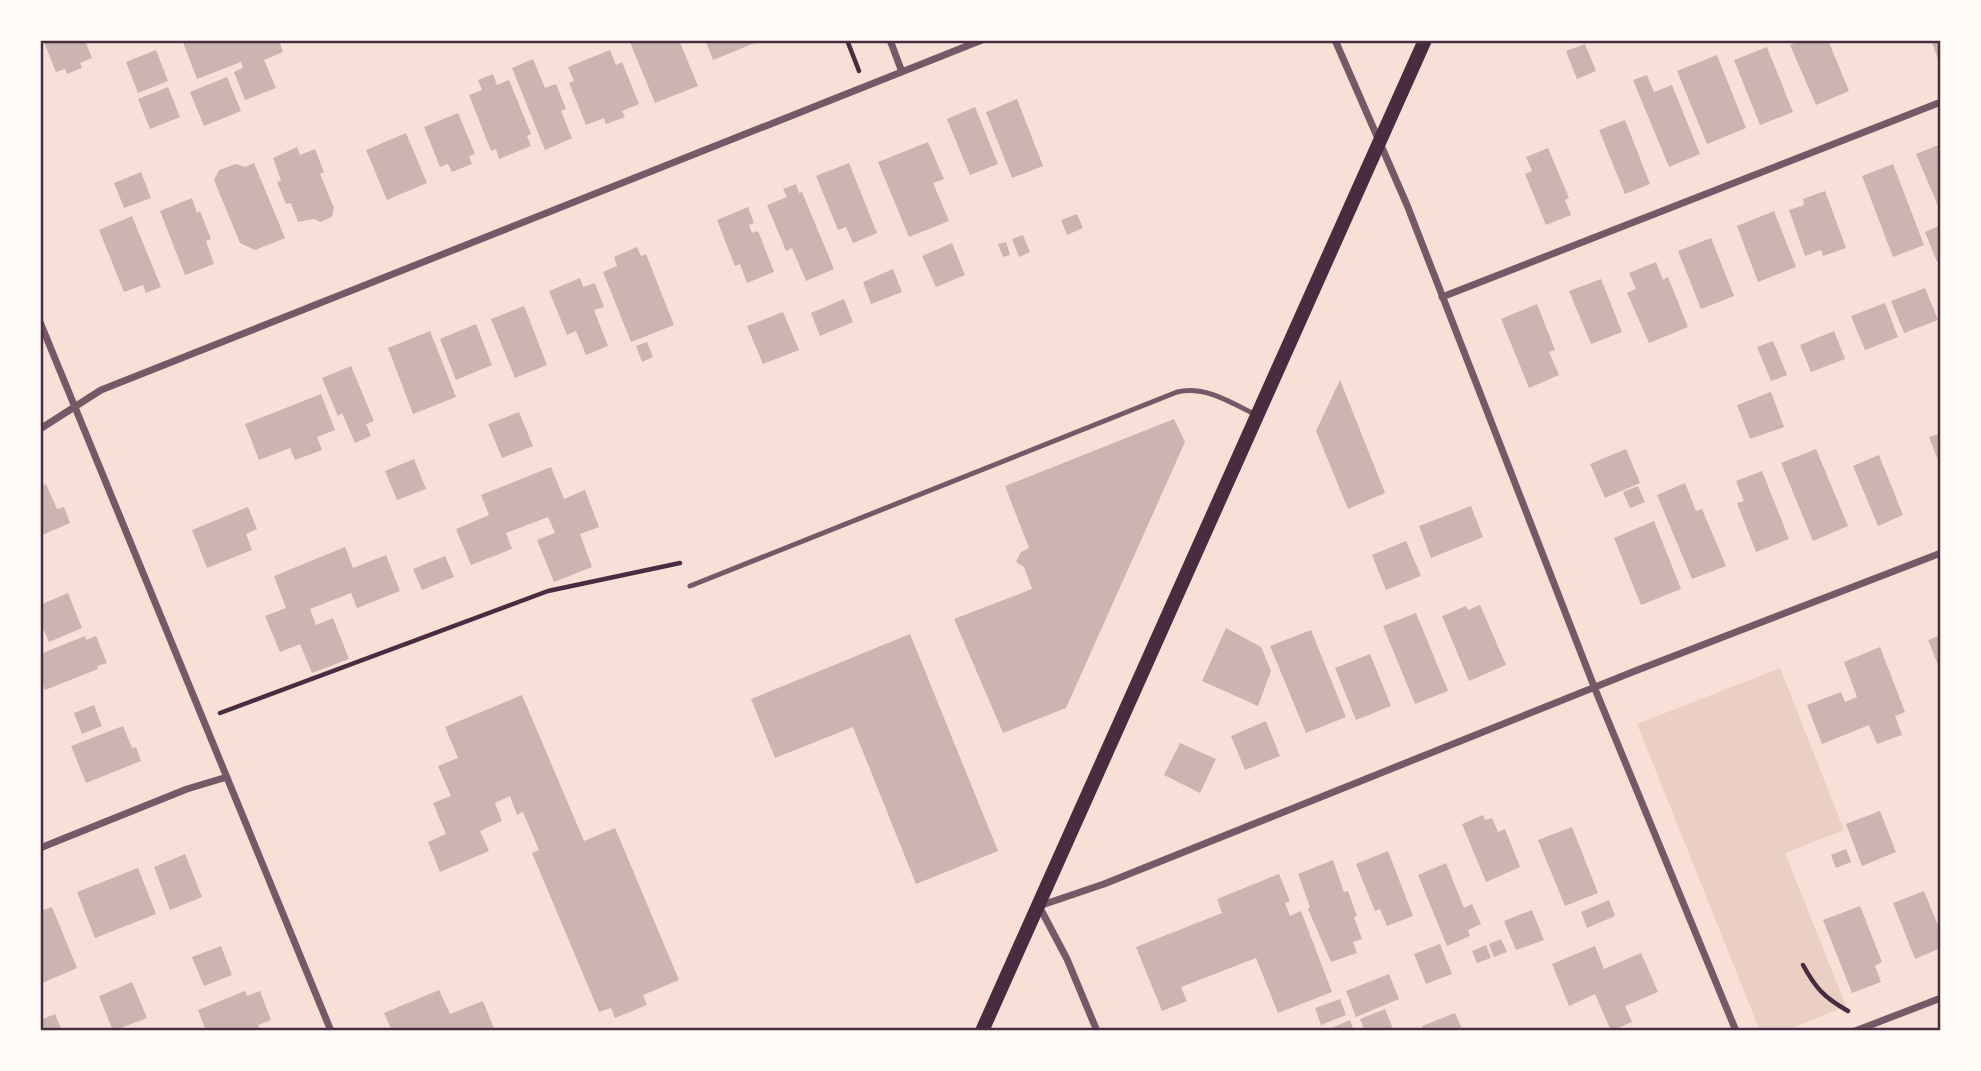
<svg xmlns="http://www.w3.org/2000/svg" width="1981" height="1071" font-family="Figtree,sans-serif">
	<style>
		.green { fill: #ebcfc5 }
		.building { fill: #ccb4b1 }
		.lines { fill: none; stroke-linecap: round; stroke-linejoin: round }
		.path { stroke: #4a2c40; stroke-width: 4.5 }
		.service { stroke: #755966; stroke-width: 5 }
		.minor { stroke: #755966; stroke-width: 7 }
		.secondary { stroke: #4a2c40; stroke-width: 14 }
		.neatline { fill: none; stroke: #4a2c40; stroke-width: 2.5 }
	</style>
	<rect width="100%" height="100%" fill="#f7e1d7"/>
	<path class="green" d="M 1780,668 L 1844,830 L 1785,853 L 1846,1006 L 1785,1031 L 1760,1031 L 1637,724 Z"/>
	<path class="building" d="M 43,40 L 92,40 L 86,43 L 92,58 L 80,63 L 82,68 L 67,74 L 65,69 L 56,72 Z
		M 182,40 L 279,40 L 283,52 L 264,60 L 276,88 L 245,100 L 234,72 L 243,68 L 241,62 L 197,79 Z
		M 629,40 L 679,40 L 698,86 L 655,103 Z
		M 705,40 L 762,40 L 713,60 Z
		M 1801,40 L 1828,40 L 1849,91 L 1816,105 L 1790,45 Z
		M 1931,40 L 1941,40 L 1941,58 L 1938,59 Z
		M 1585,44 L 1596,71 L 1577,79 L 1566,51 Z
		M 1767,47 L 1793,112 L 1760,125 L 1734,60 Z
		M 156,50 L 168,81 L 138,93 L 126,62 Z
		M 610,50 L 616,65 L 622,62 L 639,104 L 622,111 L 625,117 L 606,124 L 604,118 L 586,125 L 569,83 L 574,81 L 568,67 Z
		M 1717,55 L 1746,128 L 1707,144 L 1677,71 Z
		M 533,59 L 545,88 L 556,84 L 566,109 L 561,111 L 572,138 L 545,150 L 512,68 Z
		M 493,74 L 497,85 L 509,80 L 531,134 L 527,136 L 531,146 L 499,159 L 496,149 L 491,151 L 469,95 L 482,90 L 478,80 Z
		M 1647,75 L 1654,92 L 1672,85 L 1700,154 L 1669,167 L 1633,80 Z
		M 227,77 L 241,111 L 204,126 L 190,92 Z
		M 168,87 L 180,117 L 150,129 L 138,99 Z
		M 1017,99 L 1043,166 L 1012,178 L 986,112 Z
		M 975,107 L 998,164 L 970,175 L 947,119 Z
		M 458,113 L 475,154 L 469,156 L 472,164 L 452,172 L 448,164 L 440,167 L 424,127 Z
		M 1625,120 L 1650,184 L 1625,194 L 1599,130 Z
		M 406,133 L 427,183 L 387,200 L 366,150 Z
		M 928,142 L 944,179 L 933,183 L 949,221 L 909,237 L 878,162 Z
		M 1941,144 L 1941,213 L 1916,154 Z
		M 297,147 L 300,155 L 315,149 L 324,172 L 320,174 L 334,208 L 332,217 L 320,222 L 314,219 L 298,222 L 291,203 L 286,204 L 277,182 L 281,180 L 273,158 Z
		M 1548,148 L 1569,198 L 1565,200 L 1571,215 L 1546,225 L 1525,174 L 1532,171 L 1526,157 Z
		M 254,163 L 285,238 L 255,250 L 240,243 L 214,180 L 219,170 L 236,164 L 245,167 Z
		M 849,163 L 877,233 L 853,243 L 846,227 L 838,230 L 816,176 Z
		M 1893,164 L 1924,245 L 1893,257 L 1862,176 Z
		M 141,172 L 151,198 L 124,208 L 114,183 Z
		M 796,184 L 799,193 L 802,192 L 834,269 L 806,281 L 792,248 L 786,251 L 767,205 L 787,197 L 783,189 Z
		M 1825,191 L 1846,248 L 1823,256 L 1821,250 L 1805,256 L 1789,210 L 1804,205 L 1803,199 Z
		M 192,198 L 197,213 L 200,211 L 211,239 L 206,241 L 214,264 L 185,275 L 160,211 Z
		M 748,207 L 754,223 L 749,225 L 752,233 L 758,231 L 774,272 L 747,283 L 740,264 L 735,266 L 717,220 Z
		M 1774,211 L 1796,267 L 1758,282 L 1737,226 Z
		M 1077,214 L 1083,228 L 1067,235 L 1061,220 Z
		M 132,216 L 161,287 L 146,293 L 143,285 L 124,292 L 99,230 Z
		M 1941,225 L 1941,260 L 1937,262 L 1925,232 Z
		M 1023,235 L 1030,252 L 1019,257 L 1012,239 Z
		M 1711,238 L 1734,296 L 1701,309 L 1678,251 Z
		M 1006,242 L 1010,255 L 1003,257 L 998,244 Z
		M 952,243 L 965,275 L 936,287 L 922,256 Z
		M 637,247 L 641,256 L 646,254 L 674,325 L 631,342 L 603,272 L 617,266 L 614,257 Z
		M 1656,262 L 1663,280 L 1668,277 L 1688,327 L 1649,343 L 1627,293 L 1636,289 L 1629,273 Z
		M 893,269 L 902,292 L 871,304 L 863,282 Z
		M 580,278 L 583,287 L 595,283 L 604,307 L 594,310 L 608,346 L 586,355 L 576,331 L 567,335 L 549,291 Z
		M 1601,279 L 1622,332 L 1591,344 L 1569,291 Z
		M 1925,288 L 1938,320 L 1904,333 L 1891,301 Z
		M 844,299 L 853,322 L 820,336 L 811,313 Z
		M 1885,303 L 1898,337 L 1865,350 L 1851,316 Z
		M 1537,304 L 1555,350 L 1549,352 L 1559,375 L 1529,388 L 1501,319 Z
		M 524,306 L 547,365 L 515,378 L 491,319 Z
		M 783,312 L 799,350 L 763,364 L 747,326 Z
		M 476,324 L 492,365 L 456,380 L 440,339 Z
		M 430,331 L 456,397 L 413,414 L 388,348 Z
		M 1834,331 L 1845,359 L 1811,372 L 1800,345 Z
		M 1773,341 L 1787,375 L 1771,381 L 1757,347 Z
		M 647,342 L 653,357 L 642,362 L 636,346 Z
		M 351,366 L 374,421 L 366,424 L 371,436 L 355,443 L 342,413 L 338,416 L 322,378 Z
		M 1340,380 L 1385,493 L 1348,509 L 1316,431 Z
		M 1771,392 L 1784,427 L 1750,439 L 1737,405 Z
		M 321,394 L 335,430 L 317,437 L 322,450 L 295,460 L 290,448 L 259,460 L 245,424 Z
		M 519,412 L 533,446 L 502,458 L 488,424 Z
		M 1174,419 L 1185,442 L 1066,708 L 1003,733 L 954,619 L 1032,589 L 1024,567 L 1016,562 L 1021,552 L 1029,548 L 1005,486 Z
		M 1941,433 L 1941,468 L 1929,437 Z
		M 1626,449 L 1640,483 L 1605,498 L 1590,464 Z
		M 1816,449 L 1848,526 L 1813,541 L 1781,463 Z
		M 1879,455 L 1903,515 L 1878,526 L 1853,466 Z
		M 414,459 L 426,489 L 397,500 L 385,471 Z
		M 551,467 L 564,499 L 585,490 L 599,527 L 580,534 L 592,567 L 554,582 L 537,540 L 555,533 L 548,517 L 506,533 L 512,549 L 471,565 L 456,529 L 489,515 L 481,495 Z
		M 1762,471 L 1789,539 L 1756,552 L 1737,503 L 1744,501 L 1736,481 Z
		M 1685,483 L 1696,511 L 1702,509 L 1726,566 L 1692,579 L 1657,495 Z
		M 46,484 L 57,509 L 64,507 L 70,523 L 40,536 L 40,487 Z
		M 1638,486 L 1645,502 L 1630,508 L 1623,492 Z
		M 1471,506 L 1483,537 L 1431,558 L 1419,526 Z
		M 248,507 L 257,529 L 246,534 L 252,550 L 207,568 L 192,530 Z
		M 1654,521 L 1681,589 L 1641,605 L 1614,538 Z
		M 1406,541 L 1421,576 L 1386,590 L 1372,555 Z
		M 345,547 L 353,568 L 386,555 L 400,591 L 357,608 L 351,593 L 310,609 L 316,625 L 333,618 L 349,659 L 312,673 L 300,644 L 280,652 L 265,616 L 286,608 L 274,576 Z
		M 445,556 L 454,577 L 422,590 L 413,569 Z
		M 68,593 L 82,628 L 49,642 L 40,622 L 40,605 Z
		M 1480,605 L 1506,665 L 1469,681 L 1442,616 L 1466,606 L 1468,610 Z
		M 1416,613 L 1448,691 L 1415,704 L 1383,626 Z
		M 1226,628 L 1261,647 L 1271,671 L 1258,706 L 1202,681 Z
		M 1311,630 L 1346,717 L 1306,733 L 1270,646 Z
		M 910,634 L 998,851 L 916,884 L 853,727 L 775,758 L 751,699 Z
		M 1941,635 L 1941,672 L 1928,640 Z
		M 85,636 L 86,640 L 96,636 L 107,663 L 97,666 L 98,669 L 45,690 L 40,677 L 40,654 Z
		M 1880,647 L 1905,712 L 1895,716 L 1902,735 L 1877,744 L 1869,725 L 1822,744 L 1807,705 L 1841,692 L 1845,702 L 1857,697 L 1844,662 Z
		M 1370,654 L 1391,706 L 1356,720 L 1335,668 Z
		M 522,695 L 584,841 L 615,828 L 679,980 L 643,995 L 647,1005 L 615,1018 L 611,1008 L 599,1012 L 532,853 L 539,850 L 523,812 L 517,815 L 510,796 L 495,803 L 502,821 L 480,831 L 489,851 L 440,872 L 428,842 L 446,834 L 433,803 L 451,796 L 438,766 L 458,758 L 445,727 Z
		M 94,705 L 102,726 L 82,734 L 74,713 Z
		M 1266,721 L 1280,756 L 1245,770 L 1231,736 Z
		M 123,726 L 132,748 L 136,747 L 141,761 L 86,783 L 71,746 Z
		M 1180,743 L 1216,759 L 1200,793 L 1164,775 Z
		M 1880,811 L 1896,852 L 1862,866 L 1846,824 Z
		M 1483,815 L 1485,820 L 1492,818 L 1498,832 L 1505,829 L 1520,867 L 1486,882 L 1462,824 Z
		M 1572,827 L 1598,893 L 1565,906 L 1538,840 Z
		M 1846,849 L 1851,862 L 1836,868 L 1831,855 Z
		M 1388,851 L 1413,916 L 1387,926 L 1380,909 L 1375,911 L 1356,864 Z
		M 185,854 L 202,897 L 170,910 L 154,867 Z
		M 1333,860 L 1344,892 L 1348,891 L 1357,916 L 1354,917 L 1362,939 L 1353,942 L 1357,953 L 1331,962 L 1308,909 L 1310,907 L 1298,874 Z
		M 1446,863 L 1464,908 L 1472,904 L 1481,924 L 1468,930 L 1470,936 L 1447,946 L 1418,875 Z
		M 138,868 L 156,914 L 95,938 L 77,892 Z
		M 1279,874 L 1290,901 L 1285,903 L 1290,916 L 1301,911 L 1332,992 L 1278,1013 L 1256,958 L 1181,987 L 1187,1001 L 1162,1011 L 1136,947 L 1222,913 L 1217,899 Z
		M 1924,891 L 1941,933 L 1941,948 L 1915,959 L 1893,903 Z
		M 1609,900 L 1615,916 L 1587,928 L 1581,912 Z
		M 1860,906 L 1882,962 L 1875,966 L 1881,982 L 1852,993 L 1823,920 Z
		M 52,907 L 77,968 L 40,984 L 40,911 Z
		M 1532,910 L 1544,940 L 1516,950 L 1504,921 Z
		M 1501,939 L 1507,952 L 1494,957 L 1489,944 Z
		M 1440,944 L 1452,974 L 1426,984 L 1414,954 Z
		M 1486,945 L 1491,958 L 1477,963 L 1472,951 Z
		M 221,946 L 232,975 L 204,986 L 192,957 Z
		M 1595,946 L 1604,969 L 1641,953 L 1658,992 L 1625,1006 L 1632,1022 L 1611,1031 L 1595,994 L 1569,1006 L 1552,964 Z
		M 1389,974 L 1399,999 L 1356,1017 L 1346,991 Z
		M 132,982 L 147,1018 L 113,1031 L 99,996 Z
		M 439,990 L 450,1014 L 483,1001 L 495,1031 L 392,1031 L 384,1013 Z
		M 245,991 L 247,996 L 260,991 L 271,1020 L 258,1025 L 259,1028 L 253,1031 L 206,1031 L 198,1010 Z
		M 1340,999 L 1346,1015 L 1321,1025 L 1315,1008 Z
		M 1385,1009 L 1394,1031 L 1365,1031 L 1360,1019 Z
		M 1455,1013 L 1463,1031 L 1424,1031 L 1422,1026 Z
		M 55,1014 L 62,1031 L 40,1031 L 40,1020 Z
		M 1350,1020 L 1354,1031 L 1324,1031 Z"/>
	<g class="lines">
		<path class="path" d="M 847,40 L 859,71
			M 220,713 L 548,591 L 680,563
			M 1803,965 C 1816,989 1825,998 1848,1011"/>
		<path class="service" d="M 690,586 L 1177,392 C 1205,385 1232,403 1256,415"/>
		<path class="minor" d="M 890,40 L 902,72
			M 1335,40 L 1407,205 L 1595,689 L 1736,1031
			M 1442,297 L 1941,102
			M 40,322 L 331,1031
			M 40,429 L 101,390 L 982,40
			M 40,848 L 187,789 L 227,777
			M 1097,1031 L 1067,959 L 1039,906 L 1104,884 L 1635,671 L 1941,553
			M 1855,1031 L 1941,998"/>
		<path class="secondary" d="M 982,1031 L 1425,40"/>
	</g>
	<rect width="1981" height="1071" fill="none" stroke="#fffaf5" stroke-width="84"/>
	<rect x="42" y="42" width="1897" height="987" class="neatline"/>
</svg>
